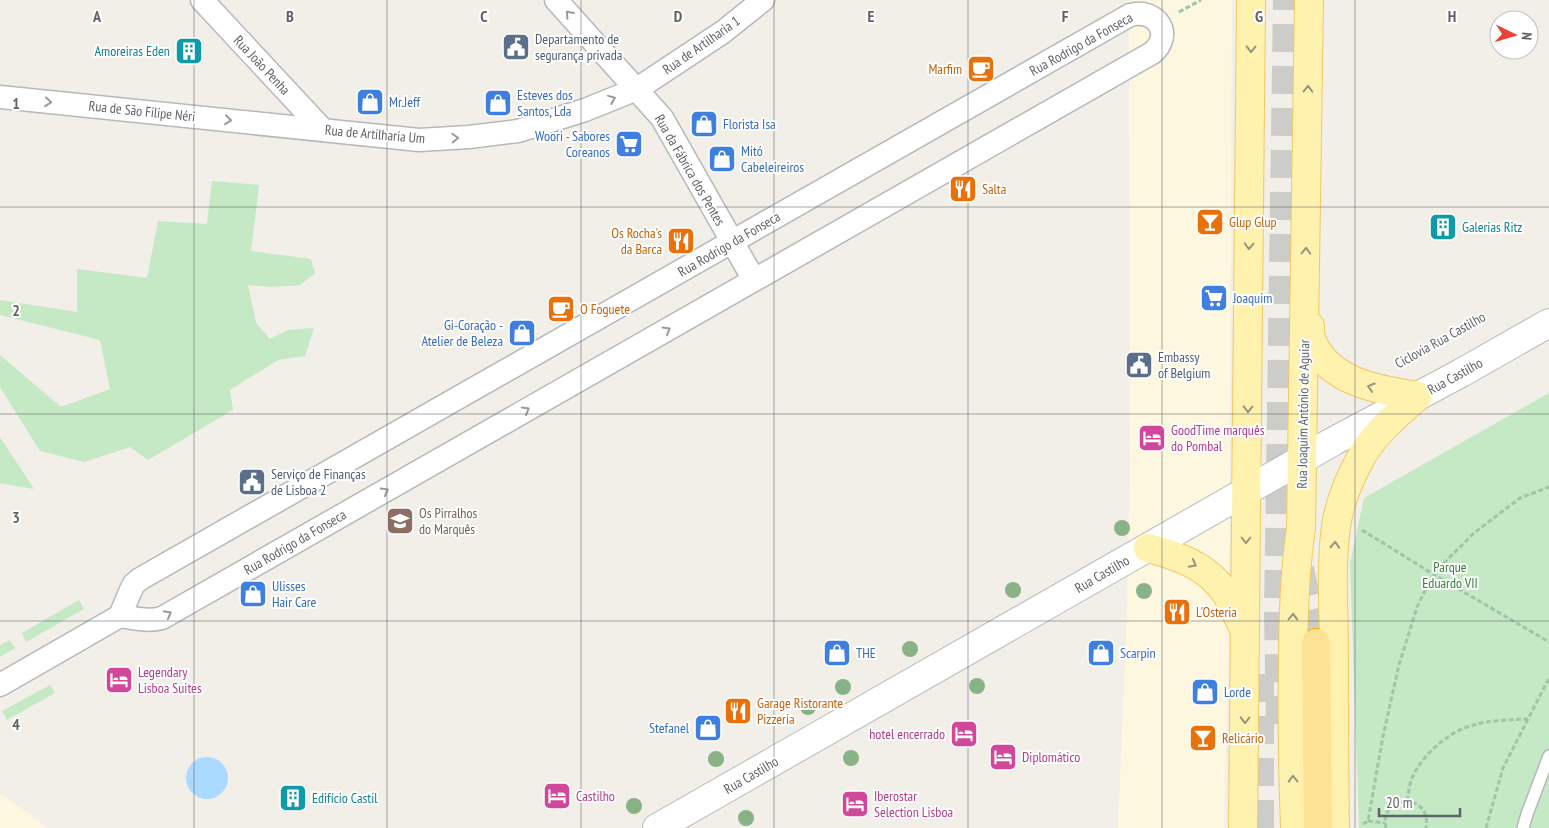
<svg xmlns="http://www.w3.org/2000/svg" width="1549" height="828" font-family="'PT Sans Narrow',sans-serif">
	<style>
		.commercial { fill: #fef7e0 }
		.green { fill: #c5e8c5 }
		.water { fill: #aadaff }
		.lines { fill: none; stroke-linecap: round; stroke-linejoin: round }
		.highway-tunnel { stroke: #ccccc8; stroke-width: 28; stroke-dasharray: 28 14; stroke-linecap: butt }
		.lane-casing { stroke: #b5b8bc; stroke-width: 14 }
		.street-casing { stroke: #b5b8bc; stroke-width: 25 }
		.secondary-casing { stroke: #b6babf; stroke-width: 30 }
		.primary-casing { stroke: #f2c960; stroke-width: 30 }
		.highway-casing { stroke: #f9ab00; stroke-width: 30 }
		.path { stroke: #9cc7a9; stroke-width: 3; stroke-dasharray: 5 2.5; stroke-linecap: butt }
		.lane { stroke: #fff; stroke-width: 11 }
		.street { stroke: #fff; stroke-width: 22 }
		.secondary { stroke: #fff; stroke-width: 28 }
		.primary { stroke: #fff2af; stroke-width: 28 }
		.highway { stroke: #fde293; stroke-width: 28 }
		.tree { fill: #89b387 }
		.oneway { stroke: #979a9d }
		.oneway2 { stroke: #979581 }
		.grid { fill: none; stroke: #5f6368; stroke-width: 1; stroke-opacity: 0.55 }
		.labels { text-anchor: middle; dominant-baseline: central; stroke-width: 4; stroke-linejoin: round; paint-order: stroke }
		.service-label { font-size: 14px; fill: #4e5e75; stroke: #fff; text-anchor: start }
		.street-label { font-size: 14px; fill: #5f6368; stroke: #fff }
		.culture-label { font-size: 14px; fill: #0d838f; stroke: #fff; text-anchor: start }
		.food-label { font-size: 14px; fill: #c56008; stroke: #fff; text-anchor: start }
		.shop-label { font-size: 14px; fill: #366cbe; stroke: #fff; text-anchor: start }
		.hotel-label { font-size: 14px; fill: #b23c85; stroke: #fff; text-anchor: start }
		.education-label { font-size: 14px; fill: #785e54; stroke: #fff; text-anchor: start }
		.park-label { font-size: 14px; fill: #348238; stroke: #fff }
		.grid-label { font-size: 16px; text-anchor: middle; font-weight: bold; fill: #5f6368; stroke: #fff; stroke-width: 4; stroke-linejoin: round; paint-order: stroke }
	</style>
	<rect width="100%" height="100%" fill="#f1efe8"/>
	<path class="commercial" d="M 1129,0 L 1232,0 L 1229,618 L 1224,828 L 1118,828 L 1127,612 L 1130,483 Z
		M 0,793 L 48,828 L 0,828 Z"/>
	<path class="green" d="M 212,181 L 259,185 L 251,251 L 311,259 L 315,273 L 300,285 L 271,287 L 248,285 L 256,323 L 270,339 L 288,330 L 314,328 L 305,356 L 278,360 L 230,390 L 233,410 L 148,460 L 130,447 L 84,462 L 40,451 L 0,387 L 0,355 L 61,407 L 110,389 L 100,340 L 0,315 L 0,300 L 77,312 L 77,269 L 147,278 L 158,221 L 207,224 Z
		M 1549,393 L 1549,828 L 1359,828 L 1350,563 L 1364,498 Z
		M 0,437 L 34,489 L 0,483 Z
		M 79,600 L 84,609 L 26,642 L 22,633 Z
		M 10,640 L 15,648 L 0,657 L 0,645 Z
		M 50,685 L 55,693 L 7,720 L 2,711 Z"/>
	<path class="water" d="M186 778a21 21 0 1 1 42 0a21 21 0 1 1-42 0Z"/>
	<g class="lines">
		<path class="highway-tunnel" d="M 1300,569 L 1316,643
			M 1280,724 L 1278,614 L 1287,0
			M 1260,828 L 1260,669"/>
		<g class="lane-casing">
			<path id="lane" d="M 1523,828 L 1527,814 L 1549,756"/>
		</g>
		<g class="street-casing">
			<path id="street" d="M 202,0 L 323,130
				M 556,0 L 662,118 L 754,280
				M 0,97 L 419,140 L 469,137 L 518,131 L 585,110 L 637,89 L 723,32 L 763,0
				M 0,685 L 120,616 L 130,592 L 134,584 L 140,579 L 1130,15 C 1157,8 1174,35 1152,53 L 162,618 C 148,622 134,618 120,616"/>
		</g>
		<g class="secondary-casing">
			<path id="secondary" d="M 657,828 L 1334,441 L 1461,373 L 1549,323"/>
		</g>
		<g class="primary-casing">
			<path id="primary" d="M 1310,326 C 1310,331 1310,337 1312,341 C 1329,383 1380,390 1418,396
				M 1148,548 C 1178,556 1206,565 1225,592 C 1232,603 1237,615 1243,627
				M 1243,828 L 1251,0
				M 1295,828 C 1293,774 1292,720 1293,667 C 1293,620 1294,574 1301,529 L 1309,0
				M 1335,828 C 1334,770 1334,711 1334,653 C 1334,609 1330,563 1337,520 C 1341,501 1349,480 1358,463 C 1372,435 1395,416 1418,396"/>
		</g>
		<g class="highway-casing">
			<path id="highway" d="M 1316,643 L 1318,828"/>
		</g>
		<path class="path" d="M 1179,12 L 1201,0
			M 1362,530 L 1433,574 L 1549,642
			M 1407,801 C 1409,793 1409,785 1412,778 C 1421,757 1446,734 1467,727 C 1486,720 1508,720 1528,719
			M 1368,821 L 1385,823
			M 1363,824 L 1368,821 L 1383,736 L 1399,665 L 1417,607 L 1433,574 L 1474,533 L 1520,498 L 1549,487
			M 1386,828 C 1378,794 1432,791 1426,828
			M 1486,828 L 1503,768 L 1549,678"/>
		<use href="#lane" class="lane"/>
		<use href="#street" class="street"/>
		<use href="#secondary" class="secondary"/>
		<use href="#primary" class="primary"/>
		<use href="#highway" class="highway"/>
	</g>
	<g class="tree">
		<circle cx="1122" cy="528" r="8"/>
		<circle cx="1013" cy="590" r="8"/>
		<circle cx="1144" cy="591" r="8"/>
		<circle cx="910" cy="649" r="8"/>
		<circle cx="977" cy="686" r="8"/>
		<circle cx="843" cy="687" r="8"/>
		<circle cx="808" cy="707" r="8"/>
		<circle cx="851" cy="758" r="8"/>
		<circle cx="716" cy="759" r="8"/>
		<circle cx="634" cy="806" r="8"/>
		<circle cx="746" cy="818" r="8"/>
	</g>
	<defs><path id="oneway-chevron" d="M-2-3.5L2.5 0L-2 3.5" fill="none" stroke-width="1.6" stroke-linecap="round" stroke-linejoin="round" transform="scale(1.25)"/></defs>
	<g class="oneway">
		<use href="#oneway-chevron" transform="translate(569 14) rotate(-132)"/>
		<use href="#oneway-chevron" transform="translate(612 99) rotate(-22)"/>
		<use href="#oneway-chevron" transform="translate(48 102) rotate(6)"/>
		<use href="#oneway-chevron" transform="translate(228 120) rotate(6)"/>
		<use href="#oneway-chevron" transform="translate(455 138) rotate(-3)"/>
		<use href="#oneway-chevron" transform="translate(667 330) rotate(-30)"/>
		<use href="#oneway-chevron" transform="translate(526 410) rotate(-30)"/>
		<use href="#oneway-chevron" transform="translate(385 491) rotate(-30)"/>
		<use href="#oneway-chevron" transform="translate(168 614) rotate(-28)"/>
	</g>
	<g class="oneway2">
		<use href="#oneway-chevron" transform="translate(1251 49) rotate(91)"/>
		<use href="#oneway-chevron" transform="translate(1308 89) rotate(-89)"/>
		<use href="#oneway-chevron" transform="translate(1249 246) rotate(91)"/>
		<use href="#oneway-chevron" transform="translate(1306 251) rotate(-89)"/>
		<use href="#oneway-chevron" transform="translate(1371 387) rotate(-163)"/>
		<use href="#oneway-chevron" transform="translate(1248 409) rotate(91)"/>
		<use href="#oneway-chevron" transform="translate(1246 540) rotate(90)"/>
		<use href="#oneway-chevron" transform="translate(1335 545) rotate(-87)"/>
		<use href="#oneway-chevron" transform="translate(1193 564) rotate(28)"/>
		<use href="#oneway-chevron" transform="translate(1293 617) rotate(-88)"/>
		<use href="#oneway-chevron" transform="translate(1245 720) rotate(91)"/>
		<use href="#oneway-chevron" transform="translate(1293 779) rotate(-91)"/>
	</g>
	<path class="grid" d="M 194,0 L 194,828M 387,0 L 387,828M 581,0 L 581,828M 774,0 L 774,828M 968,0 L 968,828M 1162,0 L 1162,828M 1355,0 L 1355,828M 0,207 L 1549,207M 0,414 L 1549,414M 0,621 L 1549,621"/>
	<defs>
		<g id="civic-square" transform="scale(1.4375)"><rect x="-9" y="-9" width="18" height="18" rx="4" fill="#5c6f8a" stroke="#fff"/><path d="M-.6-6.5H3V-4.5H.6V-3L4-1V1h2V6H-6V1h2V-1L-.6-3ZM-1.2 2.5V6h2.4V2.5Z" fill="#fff"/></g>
		<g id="building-square" transform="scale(1.4375)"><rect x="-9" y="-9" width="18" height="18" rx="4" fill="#0f9aa8" stroke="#fff"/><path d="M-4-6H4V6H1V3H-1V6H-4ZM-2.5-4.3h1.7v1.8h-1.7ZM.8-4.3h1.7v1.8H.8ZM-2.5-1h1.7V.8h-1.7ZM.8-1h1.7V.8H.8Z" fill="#fff"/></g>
		<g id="cafe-square" transform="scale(1.4375)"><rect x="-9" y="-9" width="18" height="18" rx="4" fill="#e8710a" stroke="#fff"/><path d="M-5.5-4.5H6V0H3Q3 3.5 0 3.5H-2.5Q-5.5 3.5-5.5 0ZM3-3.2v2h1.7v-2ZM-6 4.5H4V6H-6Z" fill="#fff"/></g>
		<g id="shop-square" transform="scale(1.4375)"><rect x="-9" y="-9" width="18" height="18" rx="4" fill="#3f7fe0" stroke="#fff"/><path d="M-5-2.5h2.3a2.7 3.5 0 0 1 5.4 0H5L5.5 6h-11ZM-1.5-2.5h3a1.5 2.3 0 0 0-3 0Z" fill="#fff"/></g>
		<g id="supermarket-square" transform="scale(1.4375)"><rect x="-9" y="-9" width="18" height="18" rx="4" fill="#3f7fe0" stroke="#fff"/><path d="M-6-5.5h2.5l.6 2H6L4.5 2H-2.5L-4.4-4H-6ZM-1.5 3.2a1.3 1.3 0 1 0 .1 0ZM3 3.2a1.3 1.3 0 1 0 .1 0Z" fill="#fff"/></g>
		<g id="restaurant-square" transform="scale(1.4375)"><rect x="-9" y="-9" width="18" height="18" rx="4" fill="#e8710a" stroke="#fff"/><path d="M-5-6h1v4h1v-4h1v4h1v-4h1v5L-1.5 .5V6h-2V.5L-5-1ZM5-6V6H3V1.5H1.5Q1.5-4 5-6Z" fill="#fff"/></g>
		<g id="bar-square" transform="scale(1.4375)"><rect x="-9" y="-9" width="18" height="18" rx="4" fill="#e8710a" stroke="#fff"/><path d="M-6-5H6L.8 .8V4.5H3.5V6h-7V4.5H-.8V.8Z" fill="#fff"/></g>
		<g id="hotel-square" transform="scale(1.4375)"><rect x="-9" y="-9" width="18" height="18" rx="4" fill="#d1479c" stroke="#fff"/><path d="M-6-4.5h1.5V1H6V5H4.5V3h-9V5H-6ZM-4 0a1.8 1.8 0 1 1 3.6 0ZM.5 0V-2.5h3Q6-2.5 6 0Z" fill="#fff"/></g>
		<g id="school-square" transform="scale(1.4375)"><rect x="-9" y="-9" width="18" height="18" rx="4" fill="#8d6e63" stroke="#fff"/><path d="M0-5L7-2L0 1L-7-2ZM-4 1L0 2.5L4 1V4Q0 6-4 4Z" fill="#fff"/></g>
	</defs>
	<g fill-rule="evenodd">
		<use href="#civic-square" x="516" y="47"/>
		<use href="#building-square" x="189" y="51"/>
		<use href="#cafe-square" x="981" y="69"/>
		<use href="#shop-square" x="370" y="102"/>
		<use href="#shop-square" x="498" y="103"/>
		<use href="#shop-square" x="704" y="124"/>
		<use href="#supermarket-square" x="629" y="144"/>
		<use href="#shop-square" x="722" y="159"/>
		<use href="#restaurant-square" x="963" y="189"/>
		<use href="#bar-square" x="1210" y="222"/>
		<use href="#building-square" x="1443" y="227"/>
		<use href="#restaurant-square" x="681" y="241"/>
		<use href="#supermarket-square" x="1214" y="298"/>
		<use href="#cafe-square" x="561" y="309"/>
		<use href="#shop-square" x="522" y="333"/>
		<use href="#civic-square" x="1139" y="365"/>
		<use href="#hotel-square" x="1152" y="438"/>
		<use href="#civic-square" x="252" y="482"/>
		<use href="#school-square" x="400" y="521"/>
		<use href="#shop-square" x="253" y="594"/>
		<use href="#restaurant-square" x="1177" y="612"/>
		<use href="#shop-square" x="837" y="653"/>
		<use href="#shop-square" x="1101" y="653"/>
		<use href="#hotel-square" x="119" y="680"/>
		<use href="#shop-square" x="1205" y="692"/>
		<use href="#restaurant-square" x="738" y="711"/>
		<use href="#shop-square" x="708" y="728"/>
		<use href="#hotel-square" x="964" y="734"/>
		<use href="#bar-square" x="1203" y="738"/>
		<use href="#hotel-square" x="1003" y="757"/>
		<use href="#hotel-square" x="557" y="796"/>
		<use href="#building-square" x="293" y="798"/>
		<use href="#hotel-square" x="855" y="804"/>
	</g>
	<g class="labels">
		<g class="service-label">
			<text x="535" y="39">Departamento de<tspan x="535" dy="16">segurança privada</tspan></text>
			<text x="1158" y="357">Embassy<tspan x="1158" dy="16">of Belgium</tspan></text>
			<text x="271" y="474">Serviço de Finanças<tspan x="271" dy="16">de Lisboa 2</tspan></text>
		</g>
		<g class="street-label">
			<text transform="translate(1081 44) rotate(-29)">Rua Rodrigo da Fonseca</text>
			<text transform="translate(701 45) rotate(-35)">Rua de Artilharia 1</text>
			<text transform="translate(262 65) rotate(47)">Rua João Penha</text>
			<text transform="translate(142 111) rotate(6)">Rua de São Filipe Néri</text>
			<text transform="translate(375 134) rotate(5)">Rua de Artilharia Um</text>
			<text transform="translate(690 170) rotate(60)">Rua da Fábrica dos Pentes</text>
			<text transform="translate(729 244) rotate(-30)">Rua Rodrigo da Fonseca</text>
			<text transform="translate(1440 340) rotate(-29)">Ciclovia Rua Castilho</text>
			<text transform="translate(1455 376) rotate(-29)">Rua Castilho</text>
			<text transform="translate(1303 414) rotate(-89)">Rua Joaquim António de Aguiar</text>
			<text transform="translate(295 542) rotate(-30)">Rua Rodrigo da Fonseca</text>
			<text transform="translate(1102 574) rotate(-30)">Rua Castilho</text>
			<text transform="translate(751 775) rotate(-30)">Rua Castilho</text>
		</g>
		<g class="culture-label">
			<text x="170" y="51" text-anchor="end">Amoreiras Eden</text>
			<text x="1462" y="227">Galerias Ritz</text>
			<text x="312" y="798">Edifício Castil</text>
		</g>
		<g class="food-label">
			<text x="962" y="69" text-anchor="end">Marfim</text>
			<text x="982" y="189">Salta</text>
			<text x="1229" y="222">Glup Glup</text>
			<text x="662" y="233" text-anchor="end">Os Rocha's<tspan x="662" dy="16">da Barca</tspan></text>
			<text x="580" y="309">O Foguete</text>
			<text x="1196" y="612">L'Osteria</text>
			<text x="757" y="703">Garage Ristorante<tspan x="757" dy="16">Pizzeria</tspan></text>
			<text x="1222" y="738">Relicário</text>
		</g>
		<g class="shop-label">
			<text x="517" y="95">Esteves dos<tspan x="517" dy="16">Santos, Lda</tspan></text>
			<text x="389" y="102">Mr.Jeff</text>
			<text x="723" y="124">Florista Isa</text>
			<text x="610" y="136" text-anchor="end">Woori - Sabores<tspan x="610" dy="16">Coreanos</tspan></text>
			<text x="741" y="151">Mitó<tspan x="741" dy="16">Cabeleireiros</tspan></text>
			<text x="1233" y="298">Joaquim</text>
			<text x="503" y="325" text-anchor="end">Gi-Coração -<tspan x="503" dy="16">Atelier de Beleza</tspan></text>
			<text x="272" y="586">Ulisses<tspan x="272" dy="16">Hair Care</tspan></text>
			<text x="856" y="653">THE</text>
			<text x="1120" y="653">Scarpin</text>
			<text x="1224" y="692">Lorde</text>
			<text x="689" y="728" text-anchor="end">Stefanel</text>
		</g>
		<g class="hotel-label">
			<text x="1171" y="430">GoodTime marquês<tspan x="1171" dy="16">do Pombal</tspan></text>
			<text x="138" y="672">Legendary<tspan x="138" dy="16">Lisboa Suites</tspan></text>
			<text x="945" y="734" text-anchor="end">hotel encerrado</text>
			<text x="1022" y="757">Diplomático</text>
			<text x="576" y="796">Castilho</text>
			<text x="874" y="796">Iberostar<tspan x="874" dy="16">Selection Lisboa</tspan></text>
		</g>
		<g class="education-label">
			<text x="419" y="513">Os Pirralhos<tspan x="419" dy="16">do Marquês</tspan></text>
		</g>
		<g class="park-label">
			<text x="1450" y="567">Parque<tspan x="1450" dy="16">Eduardo VII</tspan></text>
		</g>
	</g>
	<g class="grid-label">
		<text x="97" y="22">A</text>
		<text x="290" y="22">B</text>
		<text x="484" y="22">C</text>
		<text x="678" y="22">D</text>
		<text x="871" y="22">E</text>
		<text x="1065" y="22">F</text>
		<text x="1259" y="22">G</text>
		<text x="1452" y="22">H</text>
		<text x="16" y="109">1</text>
		<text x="16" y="316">2</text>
		<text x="16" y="523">3</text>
		<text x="16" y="730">4</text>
	</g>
	<g transform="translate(1514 35) rotate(95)"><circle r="24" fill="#ffffff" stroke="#bfc1c3"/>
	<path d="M0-4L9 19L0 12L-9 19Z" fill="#ea4335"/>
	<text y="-8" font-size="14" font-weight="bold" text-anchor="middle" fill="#5f6368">N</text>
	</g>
	<path d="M1379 808v8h81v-8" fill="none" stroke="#5f6368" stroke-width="2.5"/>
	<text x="1386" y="808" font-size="15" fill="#5f6368" stroke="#ffffff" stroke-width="4" paint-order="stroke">20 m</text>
</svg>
